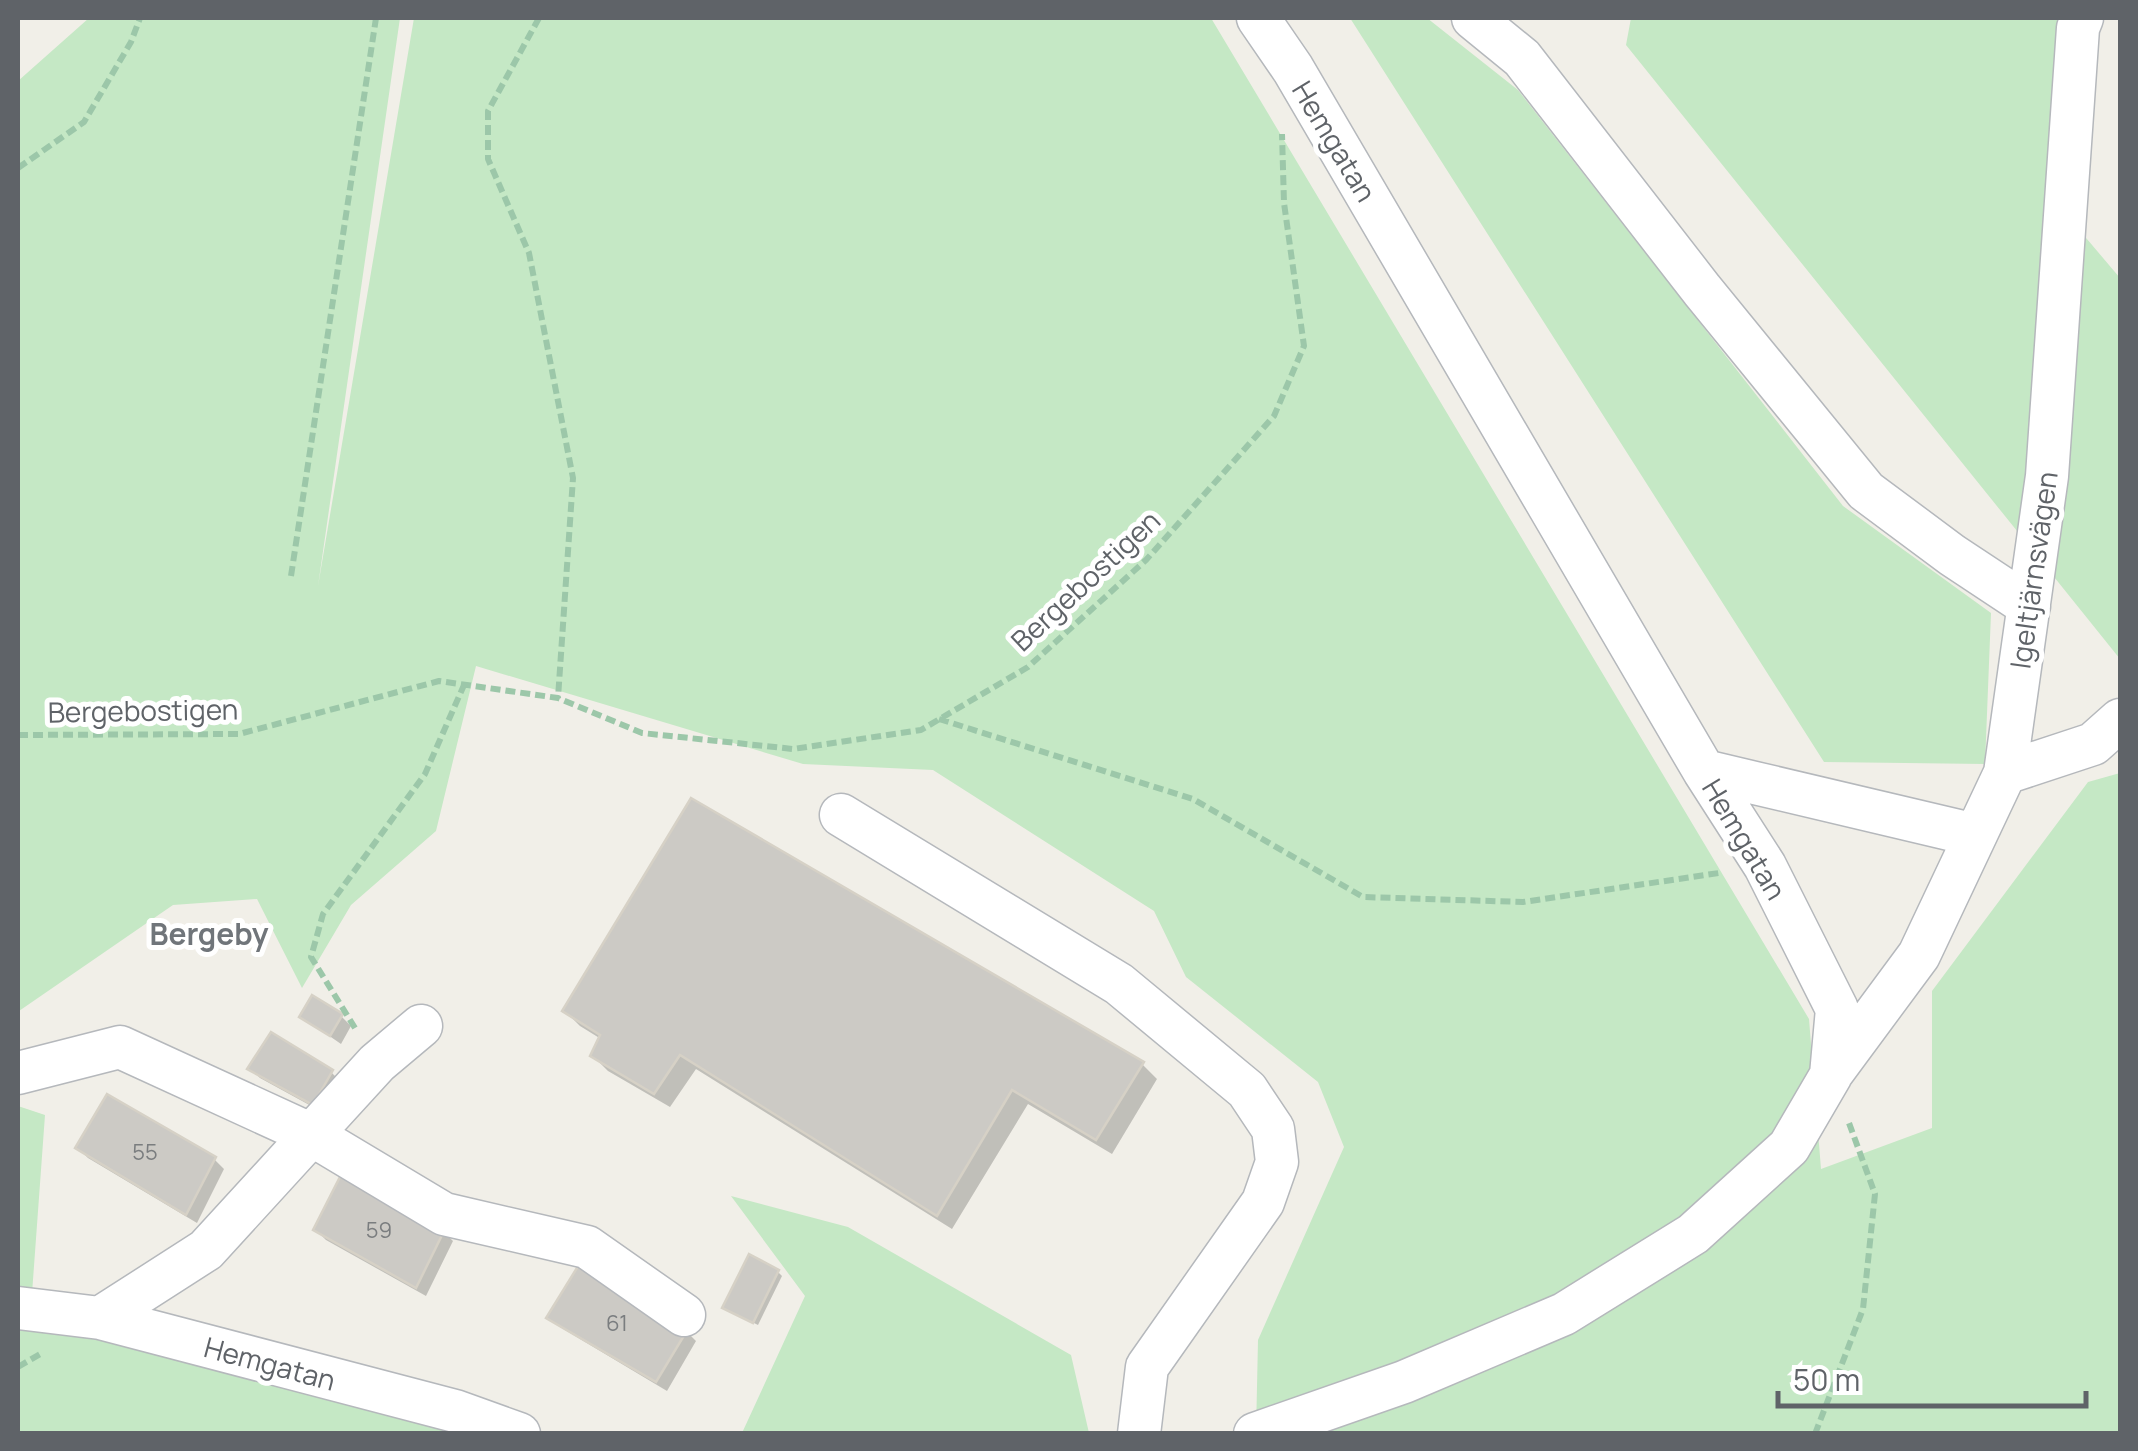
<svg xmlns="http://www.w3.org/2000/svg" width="2138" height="1451" font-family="Manrope,sans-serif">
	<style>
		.green { fill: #c5e8c5 }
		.shadow { fill: #0003 }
		.building { fill: #cccac5; stroke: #d6d1c6; stroke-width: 2.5 }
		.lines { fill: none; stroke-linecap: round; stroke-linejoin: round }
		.minor-casing { stroke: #b5b8bc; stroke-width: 45 }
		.path { stroke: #9cc7a9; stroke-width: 6; stroke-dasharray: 10 5; stroke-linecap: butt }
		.minor { stroke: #fff; stroke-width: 42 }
		.labels { text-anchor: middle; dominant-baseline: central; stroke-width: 10; stroke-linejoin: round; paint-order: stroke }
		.number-label { font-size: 22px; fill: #7a7d7f }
		.street-label { font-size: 28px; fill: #5f6368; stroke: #fff }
		.neighbourhood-label { font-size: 30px; font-weight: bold; fill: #70757a; stroke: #fff }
	</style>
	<rect width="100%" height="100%" fill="#f1efe8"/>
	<path class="green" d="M 89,18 L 400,18 L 318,586 L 414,18 L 1211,18 L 1809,1019 L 1821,1169 L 1932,1128 L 1932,991 L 2088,782 L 2120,773 L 2120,1433 L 1256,1433 L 1258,1340 L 1344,1147 L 1318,1082 L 1186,977 L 1154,911 L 933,770 L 803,764 L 476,666 L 436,831 L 351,905 L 302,988 L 257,899 L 173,905 L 19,1011 L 18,81 Z
		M 1350,18 L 1427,18 L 1518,90 L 1843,506 L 1991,613 L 1985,764 L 1824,762 Z
		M 1631,18 L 2076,18 L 2048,193 L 2120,278 L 2120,659 L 1626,45 Z
		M 18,1106 L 45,1115 L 30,1321 L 480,1434 L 18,1434 Z
		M 731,1196 L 848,1227 L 1071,1355 L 1089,1433 L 742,1433 L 805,1296 Z"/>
	<path class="shadow" d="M 565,1011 L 1142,1064 L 1157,1079 L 1112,1154 L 1028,1104 L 952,1229 L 696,1069 L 670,1107 L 608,1071 L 593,1056 L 601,1039 L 580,1026 Z
		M 341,1016 L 351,1026 L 341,1044 L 302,1017 Z
		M 250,1068 L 331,1072 L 341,1082 L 324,1113 L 260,1078 Z
		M 78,1148 L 214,1159 L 224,1169 L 197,1223 L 88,1158 Z
		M 316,1230 L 443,1231 L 453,1241 L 426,1296 L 326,1240 Z
		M 778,1272 L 782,1276 L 758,1325 L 730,1311 Z
		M 550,1317 L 686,1331 L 696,1341 L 667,1391 L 560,1327 Z"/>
	<path class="building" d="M 691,798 L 1144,1062 L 1096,1140 L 1012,1090 L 937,1216 L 680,1055 L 654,1094 L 590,1056 L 600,1035 L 562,1011 Z
		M 312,995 L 343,1014 L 330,1036 L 299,1017 Z
		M 271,1032 L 333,1070 L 313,1105 L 247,1069 Z
		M 107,1094 L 216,1157 L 186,1215 L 75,1148 Z
		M 343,1171 L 445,1229 L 416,1288 L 313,1230 Z
		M 749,1254 L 779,1270 L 753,1323 L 722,1308 Z
		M 580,1263 L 688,1329 L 656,1382 L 546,1318 Z"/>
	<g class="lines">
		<g class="minor-casing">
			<path id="minor" d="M 1473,18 L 1522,58 L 1702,290 L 1866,491 L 1952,555 L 2029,606
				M 1704,771 L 1975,835
				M 2005,773 L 2093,744 L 2120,720
				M 841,815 L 1119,984 L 1247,1090 L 1273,1129 L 1277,1162 L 1263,1202 L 1147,1367 L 1139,1434
				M 18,1073 L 120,1047 L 312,1135 L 444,1214 L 587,1247 L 684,1315
				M 1831,1074 L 1919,955 L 2005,773 L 2047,476 L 2078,28 L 2082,18
				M 18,1308 L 100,1318 L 455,1411 L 519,1434
				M 100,1318 L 206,1250 L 377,1063 L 421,1026
				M 1255,1434 L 1404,1382 L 1564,1314 L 1693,1234 L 1789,1147 L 1831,1075 L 1837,1009 L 1765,866 L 1704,771 L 1293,69 L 1258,18"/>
		</g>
		<path class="path" d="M 539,18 L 488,111 L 488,159 L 529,253 L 573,478 L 558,698
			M 18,168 L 84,122 L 131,42 L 140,18
			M 291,576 L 376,18
			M 939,719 L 1193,799 L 1363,897 L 1523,902 L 1719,873
			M 18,735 L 239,734 L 439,681 L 558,698 L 642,733 L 793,749 L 921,730 L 1028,667 L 1146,560 L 1274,416 L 1304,346 L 1284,203 L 1282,134
			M 355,1028 L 311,957 L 323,914 L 425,774 L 464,685
			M 18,1367 L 42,1353
			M 1815,1434 L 1863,1309 L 1875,1194 L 1849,1123"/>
		<use href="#minor" class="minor"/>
	</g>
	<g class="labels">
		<g class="number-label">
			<text x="145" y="1152">55</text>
			<text x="379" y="1230">59</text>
			<text x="617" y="1323">61</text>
		</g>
		<g class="street-label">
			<text transform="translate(1335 141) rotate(59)">Hemgatan</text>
			<text transform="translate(2033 570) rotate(-82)">Igeltjärnsvägen</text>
			<text transform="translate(1085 580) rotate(-43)">Bergebostigen</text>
			<text transform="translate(143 710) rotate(-1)">Bergebostigen</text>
			<text transform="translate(1745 839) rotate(59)">Hemgatan</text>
			<text transform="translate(270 1363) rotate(15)">Hemgatan</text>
		</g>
		<g class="neighbourhood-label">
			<text x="209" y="933">Bergeby</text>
		</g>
	</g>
	<rect width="2138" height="1451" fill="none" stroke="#5f6368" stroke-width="40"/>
	<path d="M1778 1391v15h308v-15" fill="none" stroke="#5f6368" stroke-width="5"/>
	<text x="1793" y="1391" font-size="30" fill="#5f6368" stroke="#ffffff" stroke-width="8" paint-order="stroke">50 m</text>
</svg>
